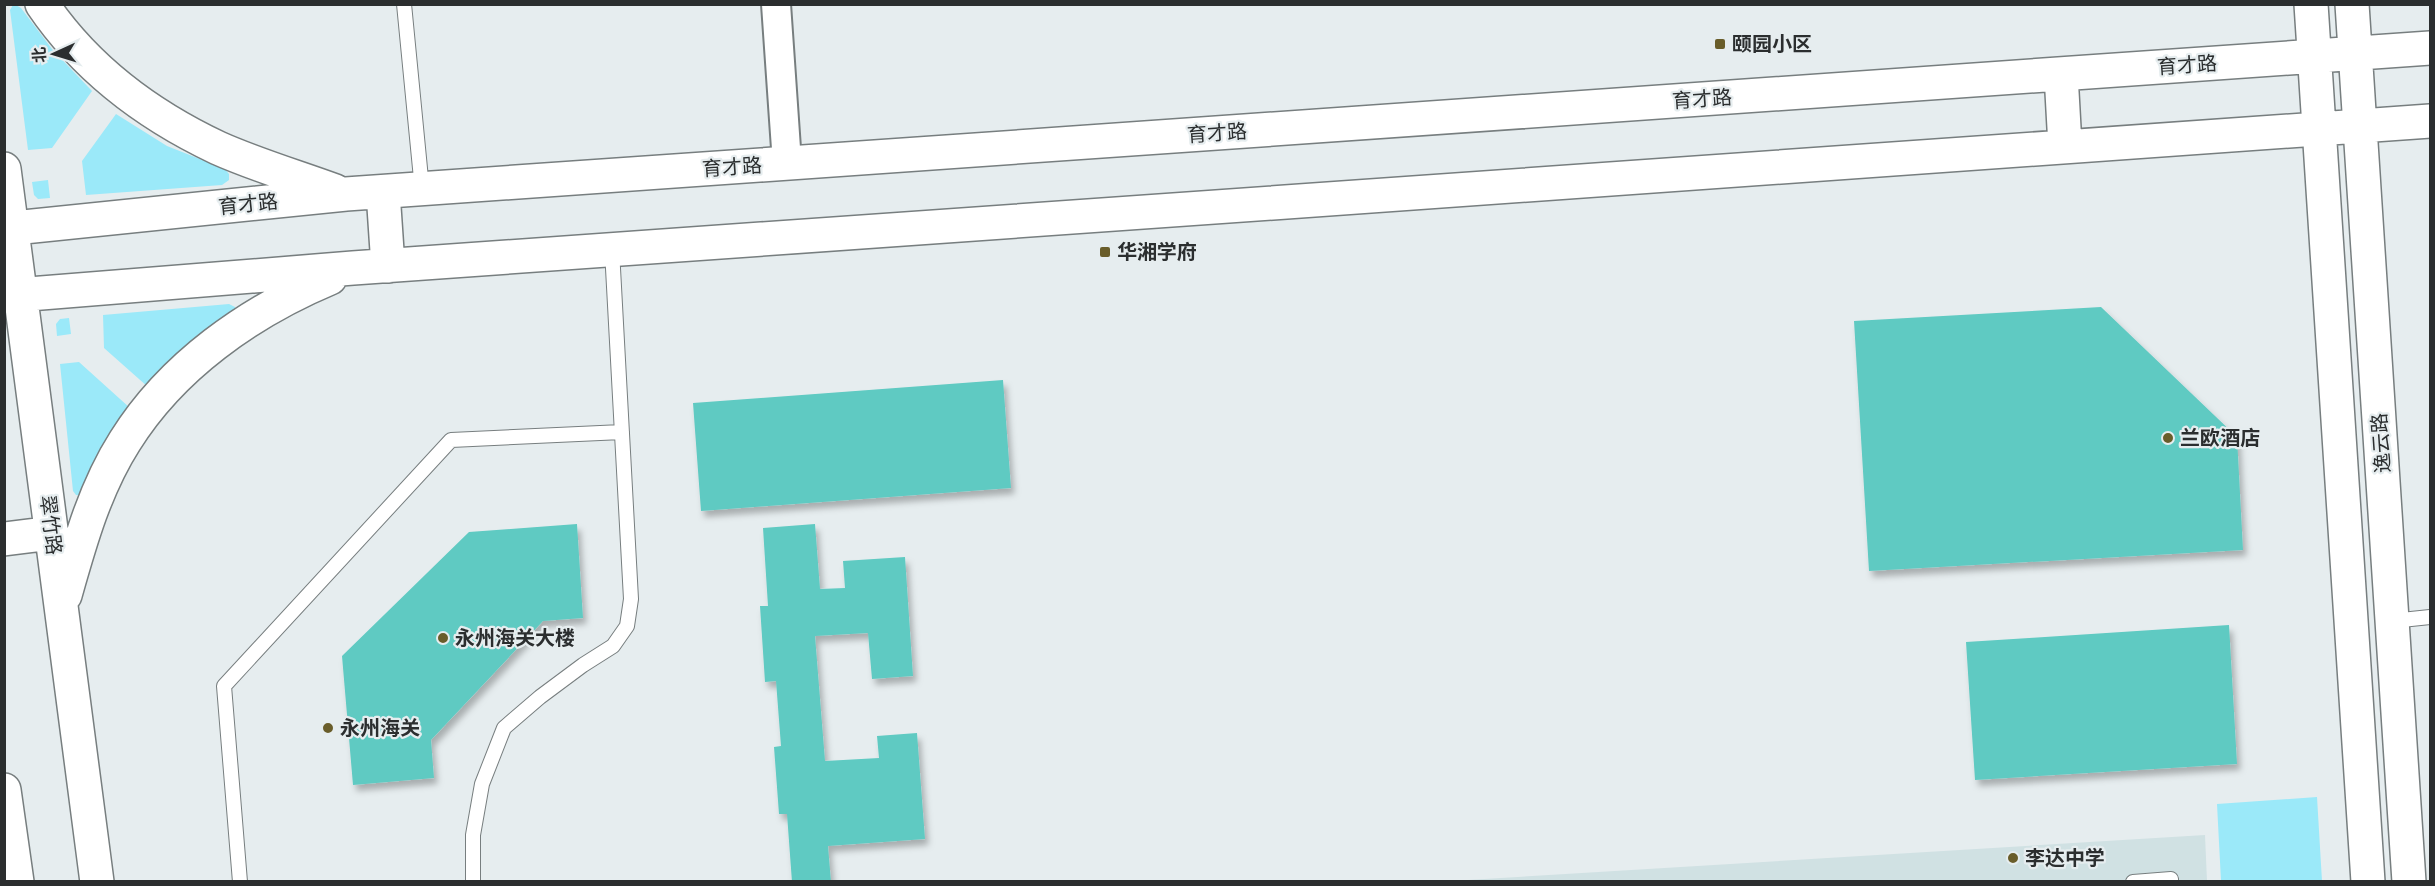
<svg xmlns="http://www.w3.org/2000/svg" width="2435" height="886" font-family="'Space Grotesk','Noto Sans SC',sans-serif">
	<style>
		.built { fill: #d0e1e3 }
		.green { fill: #9be9f9 }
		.building { fill: #5fcac2; filter: url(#shadow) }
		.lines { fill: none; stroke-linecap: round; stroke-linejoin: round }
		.lane-casing { stroke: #777e7f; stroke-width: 16 }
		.street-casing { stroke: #777e7f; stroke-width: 32 }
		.secondary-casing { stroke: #777e7f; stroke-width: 36 }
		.lane { stroke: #fff; stroke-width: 14 }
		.street { stroke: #fff; stroke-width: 28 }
		.secondary { stroke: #fff; stroke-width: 33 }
		.poi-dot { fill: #695d2a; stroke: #e6edef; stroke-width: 2 }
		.labels { text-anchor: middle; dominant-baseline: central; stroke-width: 4.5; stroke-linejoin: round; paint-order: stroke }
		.poi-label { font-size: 20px; font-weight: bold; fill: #2b2e2f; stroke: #e6edef; text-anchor: start }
		.street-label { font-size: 20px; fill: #2b2e2f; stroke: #e6edef }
	</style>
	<defs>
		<filter id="shadow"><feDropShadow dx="3.5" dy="6" stdDeviation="3" flood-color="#0004"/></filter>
	</defs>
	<rect width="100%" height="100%" fill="#e6edef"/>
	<path class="built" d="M 2205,835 L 2207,881 L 1434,882 Z"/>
	<path class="green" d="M 13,5 L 16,5 L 21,8 L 52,49 L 92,91 L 52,148 L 28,150 L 10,10 Z
		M 116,114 L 167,146 L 225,169 L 229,174 L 229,180 L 222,185 L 86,195 L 82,161 Z
		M 48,180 L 50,198 L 38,199 L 34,195 L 32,182 Z
		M 229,304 L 235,307 L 235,312 L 148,387 L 104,348 L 103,315 Z
		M 69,318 L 71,334 L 57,336 L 56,324 L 60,319 Z
		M 79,362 L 130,408 L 83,496 L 76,495 L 73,491 L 60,364 Z
		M 2317,797 L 2322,881 L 2221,881 L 2217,804 Z"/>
	<path class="building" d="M 2101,307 L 2237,437 L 2243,550 L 1869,571 L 1854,321 Z
		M 1003,380 L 1011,488 L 701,511 L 693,403 Z
		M 577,524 L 583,618 L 543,621 L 431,740 L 434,778 L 353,785 L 342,656 L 469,532 Z
		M 815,524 L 820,589 L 845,588 L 843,561 L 905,557 L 913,676 L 872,679 L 868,633 L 815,636 L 825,761 L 879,758 L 877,736 L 917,733 L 925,839 L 828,846 L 831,882 L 792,882 L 787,814 L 779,814 L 774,747 L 781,746 L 776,681 L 765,682 L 760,606 L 768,606 L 763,528 Z
		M 2229,625 L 2237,764 L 1975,780 L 1966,642 Z"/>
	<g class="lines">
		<g class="lane-casing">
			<path id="lane" d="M 404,4 L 422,189
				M 2392,621 L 2430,617
				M 240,882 L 224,686 L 451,440 L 622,432
				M 473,882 L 473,835 L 482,784 L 504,728 L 540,697 L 583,665 L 613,646 L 627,626 L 631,599 L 612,250
				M 2133,882 L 2171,879 L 2171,882"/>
		</g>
		<g class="street-casing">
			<path id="street" d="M 776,4 L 787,163"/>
		</g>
		<g class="secondary-casing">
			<path id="secondary" d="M 42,4 C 86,69 148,115 218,148 C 256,165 297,177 335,191
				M 2311,4 L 2368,882
				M 2352,4 L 2409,882
				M 2061,74 L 2065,146
				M 4,169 L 97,882
				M 383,192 L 388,266
				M 4,229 L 346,194 L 2430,48
				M 4,296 L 353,268 L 2430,121
				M 4,539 L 52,533
				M 65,595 C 80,542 95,488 125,441 C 172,366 249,312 330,278
				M 4,790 L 17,882"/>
		</g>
		<use href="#lane" class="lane"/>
		<use href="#street" class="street"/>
		<use href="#secondary" class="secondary"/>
	</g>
	<g class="poi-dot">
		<rect x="1714" y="38" width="12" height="12" rx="3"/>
		<rect x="1099" y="246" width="12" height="12" rx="3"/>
		<circle cx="2168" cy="438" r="6"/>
		<circle cx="443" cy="638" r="6"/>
		<circle cx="328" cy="728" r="6"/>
		<circle cx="2013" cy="858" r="6"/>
	</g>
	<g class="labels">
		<g class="poi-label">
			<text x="1732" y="44">颐园小区</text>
			<text x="1117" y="252">华湘学府</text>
			<text x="2180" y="438">兰欧酒店</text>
			<text x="455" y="638">永州海关大楼</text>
			<text x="340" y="728">永州海关</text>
			<text x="2025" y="858">李达中学</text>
		</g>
		<g class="street-label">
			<text transform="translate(2187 65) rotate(-4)">育才路</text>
			<text transform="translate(1702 99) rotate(-4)">育才路</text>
			<text transform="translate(1217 133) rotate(-4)">育才路</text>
			<text transform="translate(732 167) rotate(-4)">育才路</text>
			<text transform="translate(248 204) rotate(-6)">育才路</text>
			<text transform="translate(2381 443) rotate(-94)">逸云路</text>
			<text transform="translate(51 525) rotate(83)">翠竹路</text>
		</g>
	</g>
	<rect width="2435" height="886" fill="none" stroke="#2b2e2f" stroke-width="12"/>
	<g transform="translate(54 54) rotate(266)" stroke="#e6edef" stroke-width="4.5" paint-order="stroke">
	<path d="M0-4.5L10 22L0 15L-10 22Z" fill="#2b2e2f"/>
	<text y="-9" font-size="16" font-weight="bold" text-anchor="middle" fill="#2b2e2f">北</text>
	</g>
</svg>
